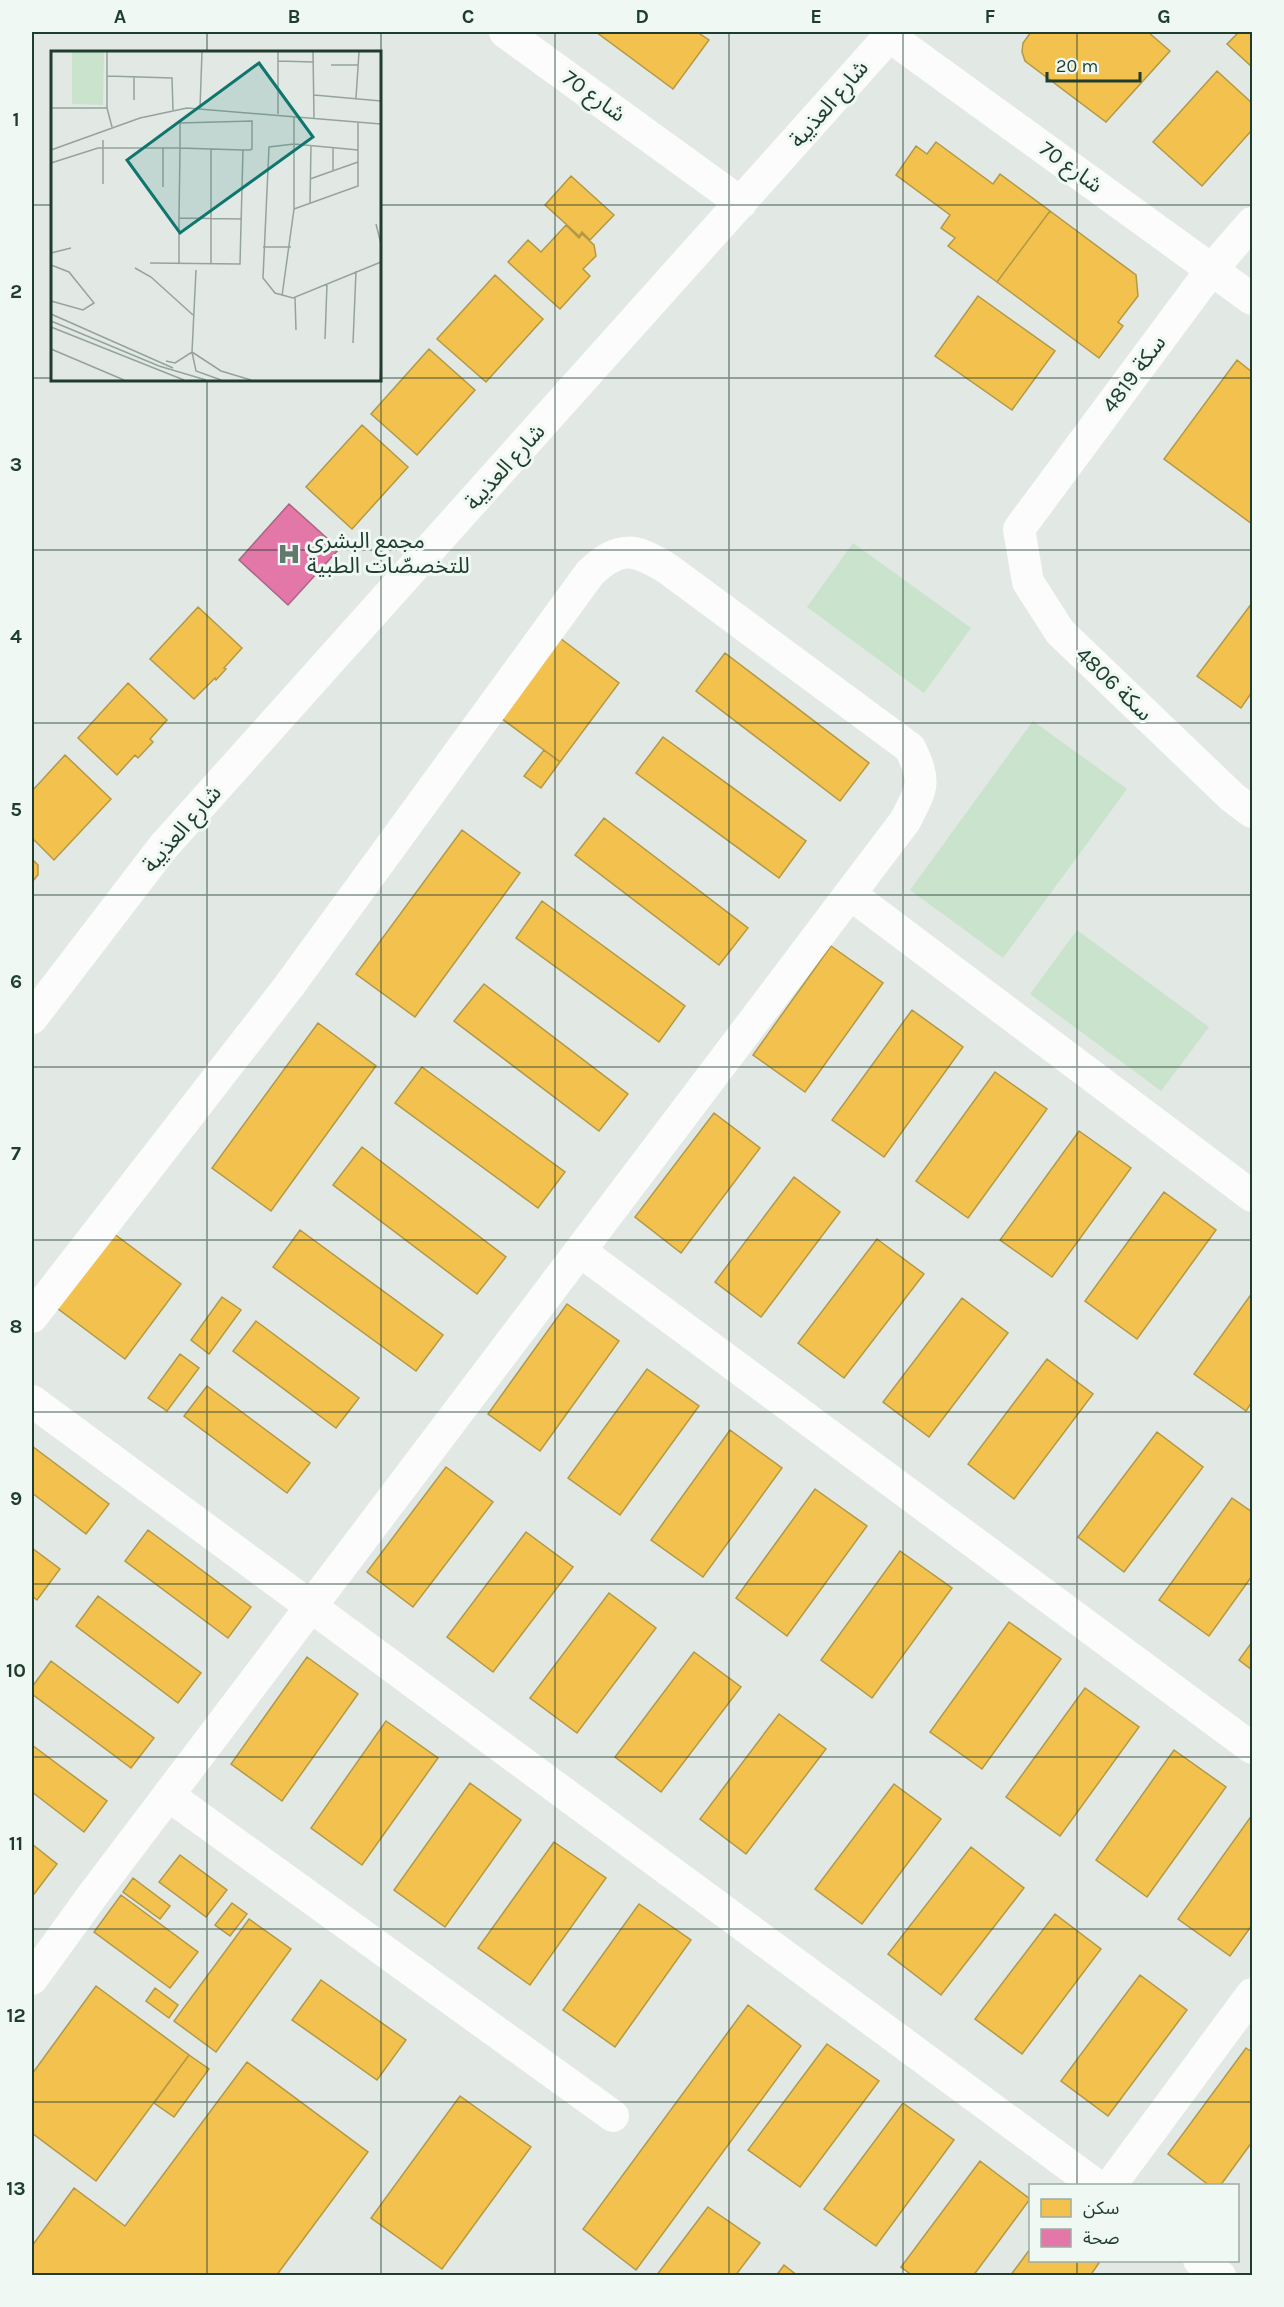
<svg xmlns="http://www.w3.org/2000/svg" width="1284" height="2307" font-family="Karla,'Noto Sans Arabic',sans-serif">
	<style>
		.green { fill: #c9e3cc }
		.homes { fill: #f2c14e; stroke: #b29945; stroke-width: 1.5 }
		.health { fill: #e377a8; stroke: #a86684; stroke-width: 1.5 }
		.lines { fill: none; stroke-linecap: round; stroke-linejoin: round }
		.minor { stroke: #fbfcfb; stroke-width: 32 }
		.grid { fill: none; stroke: #1e3d2f; stroke-width: 1.5; stroke-opacity: 0.55 }
		.labels { text-anchor: middle; dominant-baseline: central; stroke-width: 6; stroke-linejoin: round; paint-order: stroke }
		.street-label { font-size: 22px; fill: #1e3d2f; stroke: #eff8f2 }
		.poi-label { font-size: 22px; fill: #1e3d2f; stroke: #eff8f2; text-anchor: start }
		.inset-road { fill: none; stroke: #94a49c; stroke-width: 1.5 }
		.view { fill: #0f766e; fill-opacity: 0.15; stroke: #0f766e; stroke-width: 3 }
		.inset-edge { fill: none; stroke: #1e3d2f; stroke-width: 3 }
		.neatline { fill: none; stroke: #1e3d2f; stroke-width: 2 }
		.grid-label { font-size: 20px; text-anchor: middle; font-weight: bold; fill: #1e3d2f }
	</style>
	<rect width="100%" height="100%" fill="#e2e8e4"/>
	<path class="green" d="M 853,543 L 971,628 L 924,693 L 807,607 Z
		M 1033,721 L 1127,789 L 1003,958 L 910,890 Z
		M 1077,930 L 1209,1027 L 1161,1091 L 1030,994 Z"/>
	<path class="homes" d="M 596,32 L 697,32 L 709,40 L 673,89 Z
		M 1031,32 L 1148,32 L 1170,51 L 1106,122 L 1025,61 L 1022,52 L 1023,43 Z
		M 1239,32 L 1252,32 L 1252,67 L 1227,44 Z
		M 1217,71 L 1252,103 L 1252,130 L 1202,186 L 1153,142 Z
		M 936,142 L 993,184 L 1000,174 L 1050,211 L 997,282 L 948,246 L 955,238 L 941,228 L 950,215 L 896,175 L 916,146 L 927,154 Z
		M 571,176 L 614,215 L 590,240 L 582,232 L 579,236 L 545,205 Z
		M 1050,211 L 1136,275 L 1138,296 L 1118,322 L 1123,326 L 1099,358 L 997,282 Z
		M 566,225 L 579,238 L 582,234 L 594,245 L 596,256 L 583,269 L 590,276 L 560,309 L 508,262 L 528,240 L 541,252 Z
		M 495,275 L 543,319 L 486,382 L 437,339 Z
		M 978,296 L 1055,351 L 1012,410 L 935,356 Z
		M 429,349 L 475,390 L 417,455 L 371,414 Z
		M 1237,360 L 1252,372 L 1252,524 L 1164,459 Z
		M 362,425 L 408,467 L 352,529 L 306,487 Z
		M 1252,603 L 1252,692 L 1241,708 L 1197,676 Z
		M 198,607 L 242,648 L 224,668 L 226,669 L 216,680 L 215,678 L 194,699 L 150,659 Z
		M 556,635 L 619,683 L 560,762 L 497,715 Z
		M 725,653 L 869,763 L 840,801 L 696,691 Z
		M 128,683 L 167,720 L 150,739 L 153,742 L 138,758 L 135,755 L 117,775 L 78,738 Z
		M 663,737 L 806,841 L 779,878 L 636,773 Z
		M 544,750 L 560,762 L 541,788 L 524,776 Z
		M 65,755 L 111,799 L 54,860 L 32,838 L 32,791 Z
		M 604,818 L 748,928 L 719,965 L 575,855 Z
		M 462,830 L 520,873 L 415,1017 L 356,974 Z
		M 32,859 L 38,865 L 38,875 L 32,882 Z
		M 542,901 L 685,1006 L 659,1042 L 516,938 Z
		M 831,946 L 883,983 L 805,1092 L 753,1055 Z
		M 484,984 L 628,1094 L 599,1131 L 454,1021 Z
		M 912,1010 L 963,1047 L 884,1157 L 832,1120 Z
		M 318,1023 L 376,1066 L 271,1211 L 212,1168 Z
		M 422,1067 L 565,1172 L 538,1208 L 395,1103 Z
		M 995,1072 L 1047,1109 L 968,1218 L 916,1181 Z
		M 714,1113 L 760,1148 L 681,1253 L 635,1217 Z
		M 1079,1131 L 1131,1168 L 1052,1277 L 1000,1240 Z
		M 362,1147 L 506,1257 L 477,1294 L 333,1185 Z
		M 794,1177 L 840,1212 L 761,1317 L 715,1282 Z
		M 1164,1192 L 1216,1230 L 1137,1339 L 1085,1301 Z
		M 300,1230 L 443,1335 L 416,1371 L 273,1267 Z
		M 113,1233 L 181,1284 L 125,1359 L 57,1308 Z
		M 877,1239 L 924,1274 L 844,1378 L 798,1343 Z
		M 1252,1293 L 1252,1402 L 1246,1411 L 1194,1374 Z
		M 222,1297 L 241,1310 L 209,1354 L 191,1340 Z
		M 962,1298 L 1008,1333 L 929,1437 L 883,1402 Z
		M 567,1304 L 619,1341 L 540,1451 L 488,1414 Z
		M 256,1321 L 359,1398 L 336,1428 L 233,1351 Z
		M 180,1354 L 199,1368 L 167,1411 L 148,1398 Z
		M 1047,1359 L 1093,1394 L 1014,1499 L 968,1464 Z
		M 647,1369 L 699,1406 L 620,1515 L 568,1478 Z
		M 207,1386 L 310,1463 L 287,1493 L 184,1416 Z
		M 730,1430 L 782,1468 L 703,1577 L 651,1540 Z
		M 1157,1432 L 1203,1467 L 1124,1572 L 1078,1537 Z
		M 32,1446 L 109,1504 L 86,1534 L 32,1493 Z
		M 446,1467 L 493,1502 L 413,1607 L 367,1572 Z
		M 815,1489 L 867,1526 L 787,1636 L 736,1598 Z
		M 1232,1498 L 1252,1512 L 1252,1576 L 1209,1636 L 1159,1600 Z
		M 148,1530 L 251,1607 L 228,1638 L 125,1561 Z
		M 526,1532 L 573,1567 L 493,1672 L 447,1637 Z
		M 32,1548 L 60,1569 L 37,1600 L 32,1596 Z
		M 900,1551 L 952,1588 L 872,1698 L 821,1660 Z
		M 609,1593 L 656,1628 L 577,1733 L 530,1698 Z
		M 98,1596 L 201,1673 L 178,1703 L 76,1626 Z
		M 1009,1622 L 1061,1659 L 982,1769 L 930,1732 Z
		M 1252,1642 L 1252,1670 L 1239,1660 Z
		M 694,1652 L 741,1687 L 661,1792 L 615,1757 Z
		M 307,1657 L 358,1694 L 282,1801 L 231,1764 Z
		M 51,1661 L 154,1738 L 131,1768 L 32,1694 L 32,1687 Z
		M 1085,1688 L 1139,1727 L 1060,1836 L 1006,1797 Z
		M 779,1714 L 826,1749 L 746,1854 L 700,1819 Z
		M 386,1721 L 438,1758 L 362,1865 L 311,1828 Z
		M 32,1745 L 107,1801 L 84,1832 L 32,1792 Z
		M 1174,1750 L 1226,1787 L 1147,1897 L 1096,1860 Z
		M 470,1783 L 521,1820 L 445,1927 L 394,1890 Z
		M 894,1784 L 941,1819 L 862,1924 L 815,1889 Z
		M 1252,1815 L 1252,1925 L 1230,1956 L 1178,1919 Z
		M 554,1842 L 606,1878 L 530,1985 L 478,1948 Z
		M 32,1844 L 57,1864 L 34,1894 L 32,1892 Z
		M 971,1847 L 1024,1888 L 941,1995 L 888,1954 Z
		M 180,1855 L 227,1890 L 206,1917 L 159,1882 Z
		M 133,1878 L 170,1906 L 160,1919 L 123,1892 Z
		M 121,1895 L 198,1952 L 170,1988 L 94,1932 Z
		M 232,1903 L 247,1914 L 230,1936 L 215,1925 Z
		M 639,1904 L 691,1940 L 615,2047 L 563,2010 Z
		M 1055,1914 L 1101,1949 L 1022,2054 L 975,2019 Z
		M 249,1919 L 291,1949 L 216,2052 L 174,2021 Z
		M 1140,1975 L 1187,2010 L 1108,2116 L 1061,2081 Z
		M 321,1980 L 406,2040 L 377,2080 L 292,2020 Z
		M 96,1986 L 189,2055 L 96,2181 L 32,2133 L 32,2074 Z
		M 155,1988 L 178,2005 L 169,2018 L 146,2001 Z
		M 748,2005 L 801,2046 L 636,2270 L 583,2229 Z
		M 827,2044 L 879,2081 L 800,2187 L 748,2150 Z
		M 1246,2048 L 1252,2052 L 1252,2142 L 1220,2186 L 1210,2186 L 1168,2154 Z
		M 189,2055 L 209,2069 L 174,2117 L 154,2103 Z
		M 247,2062 L 368,2152 L 276,2276 L 32,2276 L 32,2246 L 74,2188 L 125,2226 Z
		M 460,2096 L 531,2147 L 442,2269 L 371,2218 Z
		M 903,2103 L 954,2140 L 876,2246 L 824,2209 Z
		M 980,2161 L 1030,2199 L 973,2276 L 913,2276 L 901,2267 Z
		M 708,2207 L 760,2243 L 735,2276 L 656,2276 Z
		M 1030,2249 L 1030,2260 L 1101,2260 L 1090,2276 L 1010,2276 Z
		M 784,2265 L 798,2276 L 776,2276 Z"/>
	<path class="health" d="M 289,504 L 339,549 L 288,605 L 239,560 Z"/>
	<g class="lines">
		<path class="minor" d="M 505,32 L 741,203
			M 889,36 L 1252,299
			M 1252,223 L 1212,269 L 1019,529 L 1028,582 L 1060,632 L 1232,797 L 1252,812
			M 850,894 L 1252,1196
			M 32,1018 L 163,847 L 893,32
			M 580,1251 L 1252,1748
			M 32,1317 L 289,986 L 590,573 C 620,545 634,548 668,569 L 910,748 C 927,783 922,788 905,821 L 92,1896 L 32,1979
			M 32,1401 L 1097,2186
			M 168,1795 L 613,2116
			M 1110,2186 L 1252,1994
			M 1199,2260 L 1220,2276"/>
	</g>
	<path class="grid" d="M 207,32 L 207,52M 381,32 L 381,2276M 555,32 L 555,2276M 729,32 L 729,2276M 903,32 L 903,2276M 1077,32 L 1077,2186M 32,205 L 52,205M 380,205 L 1252,205M 32,378 L 52,378M 380,378 L 1252,378M 207,380 L 207,2276M 32,550 L 1252,550M 32,723 L 1252,723M 32,895 L 1252,895M 32,1067 L 1252,1067M 32,1240 L 1252,1240M 32,1412 L 1252,1412M 32,1584 L 1252,1584M 32,1757 L 1252,1757M 32,1929 L 1252,1929M 32,2102 L 1252,2102M 1077,2260 L 1077,2276"/>
	<defs>
		<g id="hospital-bare" transform="scale(1.8)"><path d="M-5-5h3v3.5h4V-5h3V5h-3V1.5h-4V5h-3Z" fill="#63796e" stroke="#eff8f2" stroke-width="2.5" paint-order="stroke"/></g>
	</defs>
	<g fill-rule="evenodd">
		<use href="#hospital-bare" x="289" y="554"/>
	</g>
	<g class="labels">
		<g class="street-label">
			<text transform="translate(594 96) rotate(36)">شارع 70</text>
			<text transform="translate(829 104) rotate(-49)">شارع العذيبة</text>
			<text transform="translate(1071 167) rotate(36)">شارع 70</text>
			<text transform="translate(1134 374) rotate(-53)">سكة 4819</text>
			<text transform="translate(505 467) rotate(-48)">شارع العذيبة</text>
			<text transform="translate(1114 684) rotate(44)">سكة 4806</text>
			<text transform="translate(182 829) rotate(-49)">شارع العذيبة</text>
		</g>
		<g class="poi-label">
			<text x="307" y="541">مجمع البشرى<tspan x="307" dy="25">للتخصصّات الطبية</tspan></text>
		</g>
	</g>
	<g transform="translate(51 51)">
		<rect width="330" height="330" fill="#e2e8e4"/>
		<path d="M 21,1 L 53,1 L 52,54 L 21,53 Z" fill="#c9e3cc"/>
		<path class="inset-road" d="M 56,1 L 56,57 L 61,76M 262,1 L 263,67M 227,10 L 262,11M 280,14 L 307,14M 56,25 L 121,27 L 122,59M 263,44 L 330,50M 305,47 L 308,1M 83,49 L 83,25M 0,57 L 56,57M 149,57 L 151,1M 227,63 L 227,1M 112,97 L 112,136M 0,99 L 89,67 L 136,57 L 330,73M 307,99 L 243,93 L 218,96 L 212,227 L 224,242 L 242,247 L 330,211M 0,112 L 47,97 L 129,97 L 160,98 L 192,99 L 199,99 L 201,98 L 201,70 L 129,72 L 129,97 L 128,167 L 128,213M 282,119 L 282,97M 259,128 L 307,111M 52,133 L 52,89M 259,152 L 260,95M 243,158 L 307,135 L 307,71M 128,167 L 191,168M 325,173 L 330,193M 212,196 L 240,196M 0,202 L 20,197M 99,212 L 189,213 L 192,99M 160,213 L 160,98M 0,214 L 18,221 L 43,252 L 32,259 L 0,250M 84,217 L 100,226 L 142,264M 145,219 L 141,301 L 170,320 L 200,329M 231,245 L 243,158 L 243,65M 244,246 L 245,279M 0,263 L 122,317M 0,270 L 108,315 L 155,329M 0,276 L 133,329M 274,288 L 276,233M 302,292 L 305,220M 0,298 L 73,329M 115,310 L 124,312 L 141,301 L 145,320 L 170,329M 329,329 L 330,311"/>
		<path class="view" d="M 208,12 L 262,86 L 129,182 L 76,109 Z"/>
		<rect width="330" height="330" class="inset-edge"/>
	</g>
	<rect width="1284" height="2307" fill="none" stroke="#eff8f2" stroke-width="66"/>
	<rect x="1029" y="2184" width="210" height="78" fill="#eff8f2" stroke="#9bada4" stroke-width="1.5"/>
	<rect x="1041" y="2199" width="30" height="18" fill="#f2c14e" stroke="#9bada4" stroke-width="1.5"/>
	<text x="1083" y="2214" font-size="18" fill="#1e3d2f">سكن</text>
	<rect x="1041" y="2229" width="30" height="18" fill="#e377a8" stroke="#9bada4" stroke-width="1.5"/>
	<text x="1083" y="2244" font-size="18" fill="#1e3d2f">صحة</text>
	<path d="M1047 72v9h93v-9" fill="none" stroke="#1e3d2f" stroke-width="3"/>
	<text x="1056" y="72" font-size="18" fill="#1e3d2f" stroke="#eff8f2" stroke-width="4.5" paint-order="stroke">20 m</text>
	<rect x="33" y="33" width="1218" height="2241" class="neatline"/>
	<g class="grid-label">
		<text x="120" y="23">A</text>
		<text x="294" y="23">B</text>
		<text x="468" y="23">C</text>
		<text x="642" y="23">D</text>
		<text x="816" y="23">E</text>
		<text x="990" y="23">F</text>
		<text x="1164" y="23">G</text>
		<text x="16" y="126">1</text>
		<text x="16" y="298">2</text>
		<text x="16" y="471">3</text>
		<text x="16" y="643">4</text>
		<text x="16" y="816">5</text>
		<text x="16" y="988">6</text>
		<text x="16" y="1160">7</text>
		<text x="16" y="1333">8</text>
		<text x="16" y="1505">9</text>
		<text x="16" y="1677">10</text>
		<text x="16" y="1850">11</text>
		<text x="16" y="2022">12</text>
		<text x="16" y="2195">13</text>
	</g>
</svg>
